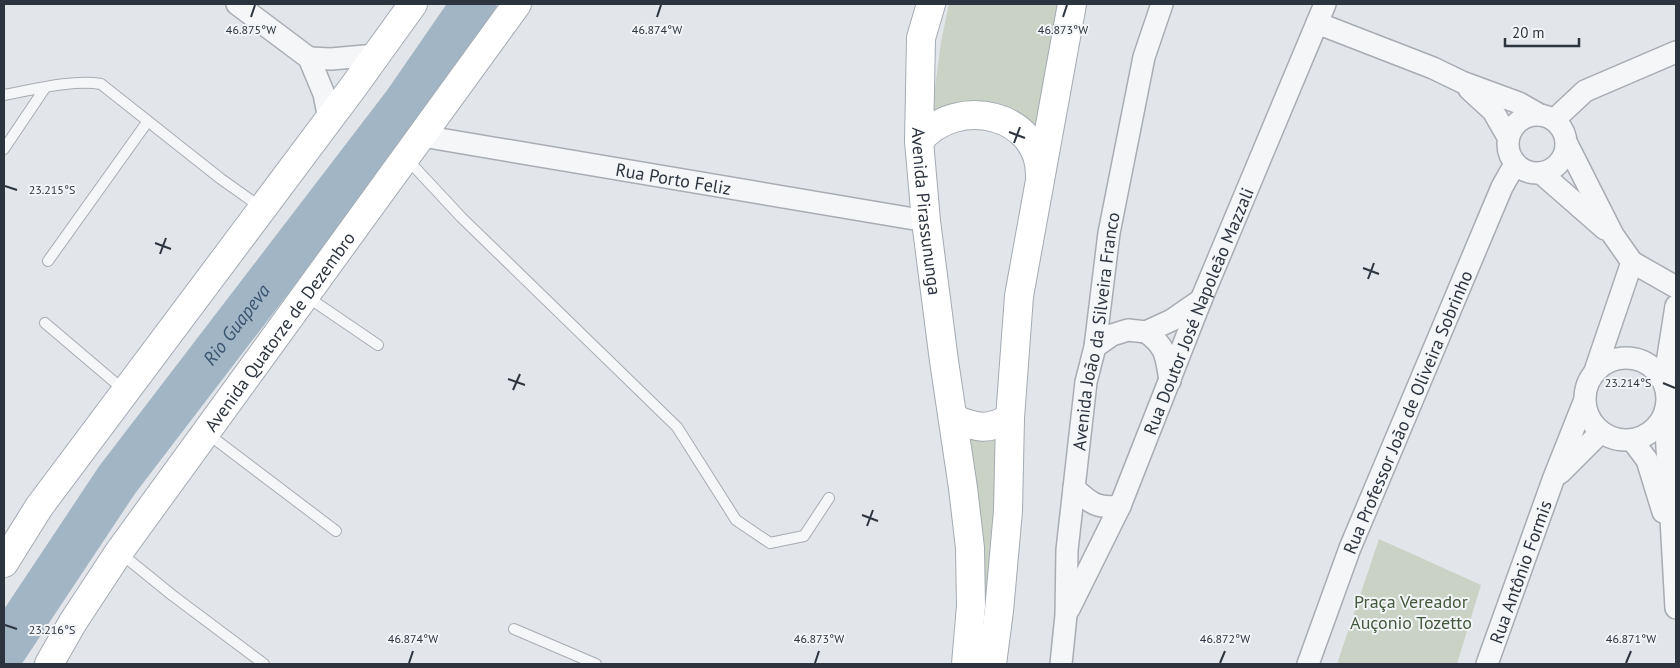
<svg xmlns="http://www.w3.org/2000/svg" width="1680" height="668" font-family="'PT Sans',sans-serif">
	<style>
		.green { fill: #c9d2c4 }
		.lines { fill: none; stroke-linecap: round; stroke-linejoin: round }
		.river { stroke: #a1b5c5; stroke-width: 45 }
		.service-casing { stroke: #a8acb3; stroke-width: 12 }
		.minor-casing { stroke: #a8acb3; stroke-width: 24 }
		.primary-casing { stroke: #a3abb3; stroke-width: 30 }
		.service { stroke: #f4f6f8; stroke-width: 10 }
		.minor { stroke: #f4f6f8; stroke-width: 21 }
		.primary { stroke: #fff; stroke-width: 28 }
		.ticks { fill: none; stroke: #2c343f; stroke-width: 2 }
		.labels { text-anchor: middle; dominant-baseline: central; stroke-width: 4; stroke-linejoin: round; paint-order: stroke }
		.street-label { font-size: 18px; fill: #2c343f; stroke: #f2f4f7 }
		.park-label { font-size: 18px; fill: #43593b; stroke: #f2f4f7 }
		.water-label { font-size: 19px; font-style: italic; fill: #3a556f; stroke: #f2f4f7 }
		.ticks-label { font-size: 12px; text-anchor: middle; fill: #2c343f; stroke: #f2f4f7; stroke-width: 4; stroke-linejoin: round; paint-order: stroke }
	</style>
	<rect width="100%" height="100%" fill="#e2e5e9"/>
	<path class="green" d="M 949,4 L 1058,4 L 1047,62 L 1037,133 L 931,118 L 941,42 Z
		M 1005,436 L 981,664 L 980,564 L 971,440 Z
		M 1379,539 L 1481,585 L 1457,664 L 1337,664 Z"/>
	<g class="lines">
		<path class="river" id="s1" d="M 4,650 L 117,480 L 405,104 L 474,4"/>
		<g class="service-casing">
			<path id="service" d="M 4,95 C 32,90 73,79 101,84 L 221,179 L 262,208
				M 4,149 L 45,88
				M 406,158 L 461,217 L 677,427 L 736,520 L 770,543 L 804,536 L 829,498
				M 48,261 L 148,121
				M 306,296 L 378,345
				M 45,323 L 125,391
				M 208,434 L 336,531
				M 119,552 L 172,595 L 264,664
				M 514,629 L 596,664"/>
		</g>
		<g class="minor-casing">
			<g id="minor">
				<path d="M 237,4 L 309,58 L 324,94 L 329,119"/>
				<path d="M 1317,23 L 1433,68 L 1462,82 L 1519,103 L 1540,115"/>
				<path d="M 309,58 L 331,59 L 376,55"/>
				<path d="M 1469,89 L 1493,111 L 1508,137"/>
				<circle cx="1537" cy="144" r="29"/>
				<path d="M 1554,120 L 1585,91 L 1676,52"/>
				<path id="s2" d="M 422,136 L 926,221"/>
				<path d="M 1567,144 L 1613,235 L 1632,262 L 1676,287"/>
				<path d="M 1541,173 L 1605,229"/>
				<path d="M 1146,332 C 1167,347 1166,357 1170,381"/>
				<path d="M 1095,347 L 1112,335 L 1128,330 L 1146,332 L 1172,320 L 1201,300"/>
				<circle cx="1626" cy="399" r="41"/>
				<path d="M 1595,371 L 1632,262"/>
				<path d="M 1664,382 L 1676,306"/>
				<path d="M 1665,412 L 1676,608"/>
				<path d="M 1632,440 L 1647,460 L 1663,512"/>
				<path d="M 1560,473 L 1601,432"/>
				<path d="M 1074,488 C 1090,503 1097,509 1120,506"/>
				<path id="s3" d="M 1069,609 L 1120,506 L 1201,300 L 1325,4"/>
				<path id="s4" d="M 1061,664 L 1066,615 L 1067,550 L 1074,488 L 1086,382 L 1095,347 L 1109,233 L 1144,57 L 1162,4"/>
				<path id="s5" d="M 1308,664 L 1350,548 L 1502,187 L 1515,164"/>
				<path id="s6" d="M 1487,664 L 1553,480 L 1584,402"/>
			</g>
		</g>
		<g class="primary-casing">
			<g id="primary">
				<path id="s7" d="M 931,4 L 921,38 L 919,141 L 926,221 L 944,361 L 963,488 L 970,548 L 971,606 L 966,664"/>
				<path d="M 919,141 C 957,94 1041,114 1040,176"/>
				<path d="M 954,419 C 978,428 987,431 1010,418"/>
				<path d="M 4,563 L 39,507 L 354,86 L 413,4"/>
				<path id="s8" d="M 49,664 L 73,622 L 119,552 L 517,4"/>
				<path d="M 992,664 L 999,611 L 1008,511 L 1010,418 L 1019,296 L 1072,4"/>
			</g>
		</g>
		<use href="#service" class="service"/>
		<use href="#minor" class="minor"/>
		<use href="#primary" class="primary"/>
	</g>
	<path class="ticks" d="M 251,17 L 255,5M 657,17 L 661,5M 1063,17 L 1067,5M 1009,132 L 1025,138M 1014,143 L 1020,127M 5,186 L 17,190M 155,243 L 171,249M 160,254 L 166,238M 1363,268 L 1379,274M 1368,279 L 1374,263M 508,379 L 525,385M 1663,383 L 1675,388M 513,390 L 520,374M 862,515 L 878,521M 867,526 L 873,510M 5,625 L 17,629M 409,663 L 413,651M 815,663 L 819,651M 1220,663 L 1225,651M 1626,663 L 1631,651"/>
	<g class="labels">
		<g class="street-label">
			<text stroke="none"><textPath href="#s2" startOffset="255">Rua Porto Feliz</textPath></text>
			<text stroke="none"><textPath href="#s7" startOffset="209">Avenida Pirassununga</textPath></text>
			<text stroke="none"><textPath href="#s3" startOffset="325">Rua Doutor José Napoleão Mazzali</textPath></text>
			<text stroke="none"><textPath href="#s8" startOffset="405">Avenida Quatorze de Dezembro</textPath></text>
			<text stroke="none"><textPath href="#s4" startOffset="335">Avenida João da Silveira Franco</textPath></text>
			<text stroke="none"><textPath href="#s5" startOffset="271">Rua Professor João de Oliveira Sobrinho</textPath></text>
			<text stroke="none"><textPath href="#s6" startOffset="98">Rua Antônio Formis</textPath></text>
		</g>
		<g class="park-label">
			<text x="1411" y="601">Praça Vereador<tspan x="1411" dy="21">Auçonio Tozetto</tspan></text>
		</g>
		<g class="water-label">
			<text stroke="none"><textPath href="#s1" startOffset="400">Rio Guapeva</textPath></text>
		</g>
	</g>
	<g class="ticks-label">
		<text x="251" y="34">46.875°W</text>
		<text x="657" y="34">46.874°W</text>
		<text x="1063" y="34">46.873°W</text>
		<text x="52" y="194">23.215°S</text>
		<text x="1628" y="387">23.214°S</text>
		<text x="52" y="634">23.216°S</text>
		<text x="413" y="643">46.874°W</text>
		<text x="819" y="643">46.873°W</text>
		<text x="1225" y="643">46.872°W</text>
		<text x="1631" y="643">46.871°W</text>
	</g>
	<rect width="1680" height="668" fill="none" stroke="#2c343f" stroke-width="10"/>
	<path d="M1505 38v8h74v-8" fill="none" stroke="#2c343f" stroke-width="2.5"/>
	<text x="1512" y="38" font-size="15" fill="#2c343f" stroke="#f2f4f7" stroke-width="4" paint-order="stroke">20 m</text>
</svg>
